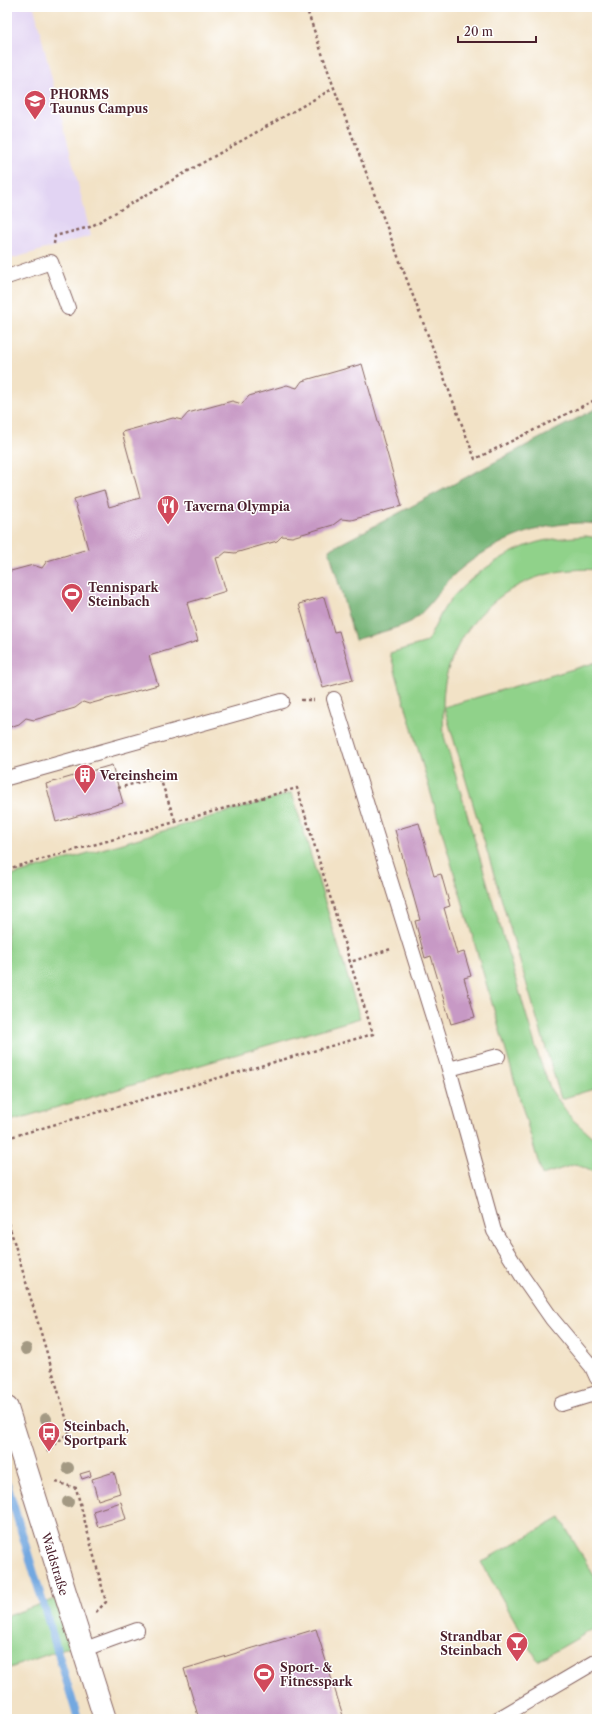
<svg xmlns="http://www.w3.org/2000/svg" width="604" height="1726" font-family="'Libre Caslon Text',serif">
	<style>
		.built { fill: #e2d4f3 }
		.green { fill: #90d28a; stroke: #6d785a }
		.forest { fill: #74b476; stroke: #5f6a50 }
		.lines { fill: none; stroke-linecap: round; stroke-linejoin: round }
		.stream { stroke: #73a8e0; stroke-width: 8 }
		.building { fill: #c799c5 }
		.service-casing { stroke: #856361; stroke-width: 16 }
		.minor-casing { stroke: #856361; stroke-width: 24 }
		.path { stroke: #856361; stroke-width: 2.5; stroke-dasharray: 3 3; stroke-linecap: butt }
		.service { stroke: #fff; stroke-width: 14 }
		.minor { stroke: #fff; stroke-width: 22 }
		.tree { fill: #a39983 }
		.labels { text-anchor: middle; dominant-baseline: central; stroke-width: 3; stroke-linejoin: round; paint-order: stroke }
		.poi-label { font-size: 12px; font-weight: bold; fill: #4a1f2b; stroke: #fff; text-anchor: start }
		.street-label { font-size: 12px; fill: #4a1f2b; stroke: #fff }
	</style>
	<rect width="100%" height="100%" fill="#fff"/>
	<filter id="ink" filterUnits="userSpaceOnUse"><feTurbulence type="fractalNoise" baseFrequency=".025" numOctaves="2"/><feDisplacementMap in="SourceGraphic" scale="8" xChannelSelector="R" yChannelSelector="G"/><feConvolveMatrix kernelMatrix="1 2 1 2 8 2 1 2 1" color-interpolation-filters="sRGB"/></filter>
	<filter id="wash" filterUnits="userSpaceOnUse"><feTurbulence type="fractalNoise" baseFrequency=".012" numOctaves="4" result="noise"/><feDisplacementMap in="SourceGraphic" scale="16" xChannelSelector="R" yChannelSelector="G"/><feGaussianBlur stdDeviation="0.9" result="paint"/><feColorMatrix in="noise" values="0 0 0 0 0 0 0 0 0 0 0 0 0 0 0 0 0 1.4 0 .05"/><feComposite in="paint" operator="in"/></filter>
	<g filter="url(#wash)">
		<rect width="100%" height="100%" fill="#f2e2c6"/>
		<path class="built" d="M 7,7 L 34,7 L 91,236 L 7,260 Z"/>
		<path class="green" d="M 586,536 L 597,538 L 597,570 C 531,564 470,604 449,667 C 441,689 443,713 444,736 L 539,1058 L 551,1090 L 572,1119 L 597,1141 L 597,1174 L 576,1164 L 542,1175 L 390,653 L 427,642 C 432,632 437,622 442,612 C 458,584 499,556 529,545 C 547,538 567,538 586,536 Z
			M 597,662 L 597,1088 L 561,1099 L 444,707 Z
			M 292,793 L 360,1018 L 7,1122 L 7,877 Z
			M 560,1518 L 597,1581 L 597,1627 L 538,1661 L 481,1562 Z
			M 55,1599 L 71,1646 L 7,1669 L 7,1616 Z"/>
		<path class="forest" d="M 597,408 L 597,524 C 549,518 494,540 457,572 C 441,586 430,608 412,621 C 403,627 367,636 355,640 L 329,550 Z"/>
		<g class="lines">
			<path class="stream" d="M 7,1484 L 78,1719"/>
		</g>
		<g id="blocks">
			<path class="building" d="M 362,364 L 402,506 L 351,520 L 341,519 L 333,525 L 292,537 L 282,536 L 277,541 L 235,553 L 226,552 L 220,557 L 216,558 L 226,591 L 187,603 L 198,641 L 149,656 L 158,685 L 89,704 L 83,702 L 75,708 L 34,720 L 26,718 L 19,724 L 7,728 L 7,572 L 33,565 L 42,568 L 47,561 L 88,549 L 74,499 L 104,490 L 109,507 L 140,498 L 122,432 L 173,418 L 182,420 L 188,413 L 232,401 L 242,404 L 249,396 L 287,385 L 297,388 L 302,381 Z
				M 324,597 L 334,632 L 339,631 L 353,680 L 323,688 L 299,604 Z
				M 112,765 L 123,803 L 56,822 L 46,784 Z
				M 419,823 L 434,876 L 441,874 L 450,906 L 444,908 L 457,954 L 464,952 L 471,976 L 464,978 L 475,1017 L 451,1024 L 431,956 L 425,958 L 415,921 L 420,920 L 395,830 Z
				M 90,1471 L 91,1476 L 82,1479 L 80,1474 Z
				M 114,1472 L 120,1493 L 98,1500 L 92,1479 Z
				M 121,1502 L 126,1519 L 98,1527 L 93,1511 Z
				M 316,1629 L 344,1719 L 199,1719 L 184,1669 Z"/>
		</g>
	</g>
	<g filter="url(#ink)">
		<use href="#blocks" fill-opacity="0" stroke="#856361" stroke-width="1"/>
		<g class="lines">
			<g class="service-casing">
				<path id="service" d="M 7,277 L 51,262 L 68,308
					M 334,699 L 449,1069 L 494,1231 L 522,1276 L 552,1319 L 592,1367 L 597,1378
					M 7,778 L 282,701
					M 449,1069 L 498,1056
					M 561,1404 L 597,1393
					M 82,1650 L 137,1630
					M 498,1719 L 597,1661"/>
			</g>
			<g class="minor-casing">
				<path id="minor" d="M 7,1408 L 105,1719"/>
			</g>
			<path class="path" d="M 306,7 L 334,88 L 475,459 L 597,399
				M 54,244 L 55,236 L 90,227 L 334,88
				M 301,700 L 314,700
				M 118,788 L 155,778 L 161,781 L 176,823
				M 7,869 L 297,788 L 350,962 L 391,949
				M 7,1138 L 373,1034 L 350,962
				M 7,1218 L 70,1431 L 47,1452
				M 56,1482 L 76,1488 L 106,1602 L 96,1612"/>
			<use href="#service" class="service"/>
			<use href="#minor" class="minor"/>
		</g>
		<g class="tree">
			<circle cx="26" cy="1349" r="6"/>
			<circle cx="46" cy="1419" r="6"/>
			<circle cx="68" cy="1468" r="6"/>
			<circle cx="68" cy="1502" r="6"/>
		</g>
	</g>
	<defs>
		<g id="school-pin" transform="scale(1.15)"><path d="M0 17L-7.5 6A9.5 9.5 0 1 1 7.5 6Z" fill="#d1495b" stroke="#fff"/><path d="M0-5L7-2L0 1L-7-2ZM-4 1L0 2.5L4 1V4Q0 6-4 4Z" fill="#fff"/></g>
		<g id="restaurant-pin" transform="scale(1.15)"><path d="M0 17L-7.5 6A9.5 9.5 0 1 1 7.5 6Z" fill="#d1495b" stroke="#fff"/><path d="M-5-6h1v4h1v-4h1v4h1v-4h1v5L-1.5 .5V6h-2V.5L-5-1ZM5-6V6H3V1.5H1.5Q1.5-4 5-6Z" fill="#fff"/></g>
		<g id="stadium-pin" transform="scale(1.15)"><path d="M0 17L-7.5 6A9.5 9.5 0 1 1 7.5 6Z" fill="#d1495b" stroke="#fff"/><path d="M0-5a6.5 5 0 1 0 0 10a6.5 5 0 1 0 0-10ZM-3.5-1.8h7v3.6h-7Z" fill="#fff"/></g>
		<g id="building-pin" transform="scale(1.15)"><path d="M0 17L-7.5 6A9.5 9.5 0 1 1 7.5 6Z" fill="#d1495b" stroke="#fff"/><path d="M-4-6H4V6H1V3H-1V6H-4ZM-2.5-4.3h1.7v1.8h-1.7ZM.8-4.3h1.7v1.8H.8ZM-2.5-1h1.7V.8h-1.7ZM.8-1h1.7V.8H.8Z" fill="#fff"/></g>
		<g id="bus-pin" transform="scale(1.15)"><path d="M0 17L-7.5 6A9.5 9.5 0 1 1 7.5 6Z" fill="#d1495b" stroke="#fff"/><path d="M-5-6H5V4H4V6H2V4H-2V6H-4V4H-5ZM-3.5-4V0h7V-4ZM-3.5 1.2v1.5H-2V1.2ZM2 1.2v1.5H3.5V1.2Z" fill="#fff"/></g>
		<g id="bar-pin" transform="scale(1.15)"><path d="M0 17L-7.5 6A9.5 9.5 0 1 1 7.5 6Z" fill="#d1495b" stroke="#fff"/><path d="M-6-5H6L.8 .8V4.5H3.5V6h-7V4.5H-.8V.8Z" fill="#fff"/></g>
	</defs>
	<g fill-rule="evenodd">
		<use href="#school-pin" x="35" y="101"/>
		<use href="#restaurant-pin" x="168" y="506"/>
		<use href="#stadium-pin" x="72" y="594"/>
		<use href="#building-pin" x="85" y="775"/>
		<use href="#bus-pin" x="49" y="1433"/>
		<use href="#bar-pin" x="517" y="1643"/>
		<use href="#stadium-pin" x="264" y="1674"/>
	</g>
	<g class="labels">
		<g class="poi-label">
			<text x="50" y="94">PHORMS<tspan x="50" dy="14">Taunus Campus</tspan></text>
			<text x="184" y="506">Taverna Olympia</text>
			<text x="88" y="587">Tennispark<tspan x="88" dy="14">Steinbach</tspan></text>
			<text x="100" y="775">Vereinsheim</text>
			<text x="64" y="1426">Steinbach,<tspan x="64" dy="14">Sportpark</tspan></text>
			<text x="502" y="1636" text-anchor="end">Strandbar<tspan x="502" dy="14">Steinbach</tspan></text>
			<text x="280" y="1667">Sport- &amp;<tspan x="280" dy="14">Fitnesspark</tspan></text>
		</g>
		<g class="street-label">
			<text transform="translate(55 1564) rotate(73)">Waldstraße</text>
		</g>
	</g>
	<rect width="604" height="1726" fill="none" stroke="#fff" stroke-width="24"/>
	<path d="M458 36v6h78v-6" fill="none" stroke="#4a1f2b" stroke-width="2"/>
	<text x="464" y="36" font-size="12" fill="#4a1f2b" stroke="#ffffff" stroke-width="3" paint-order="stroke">20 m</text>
</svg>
